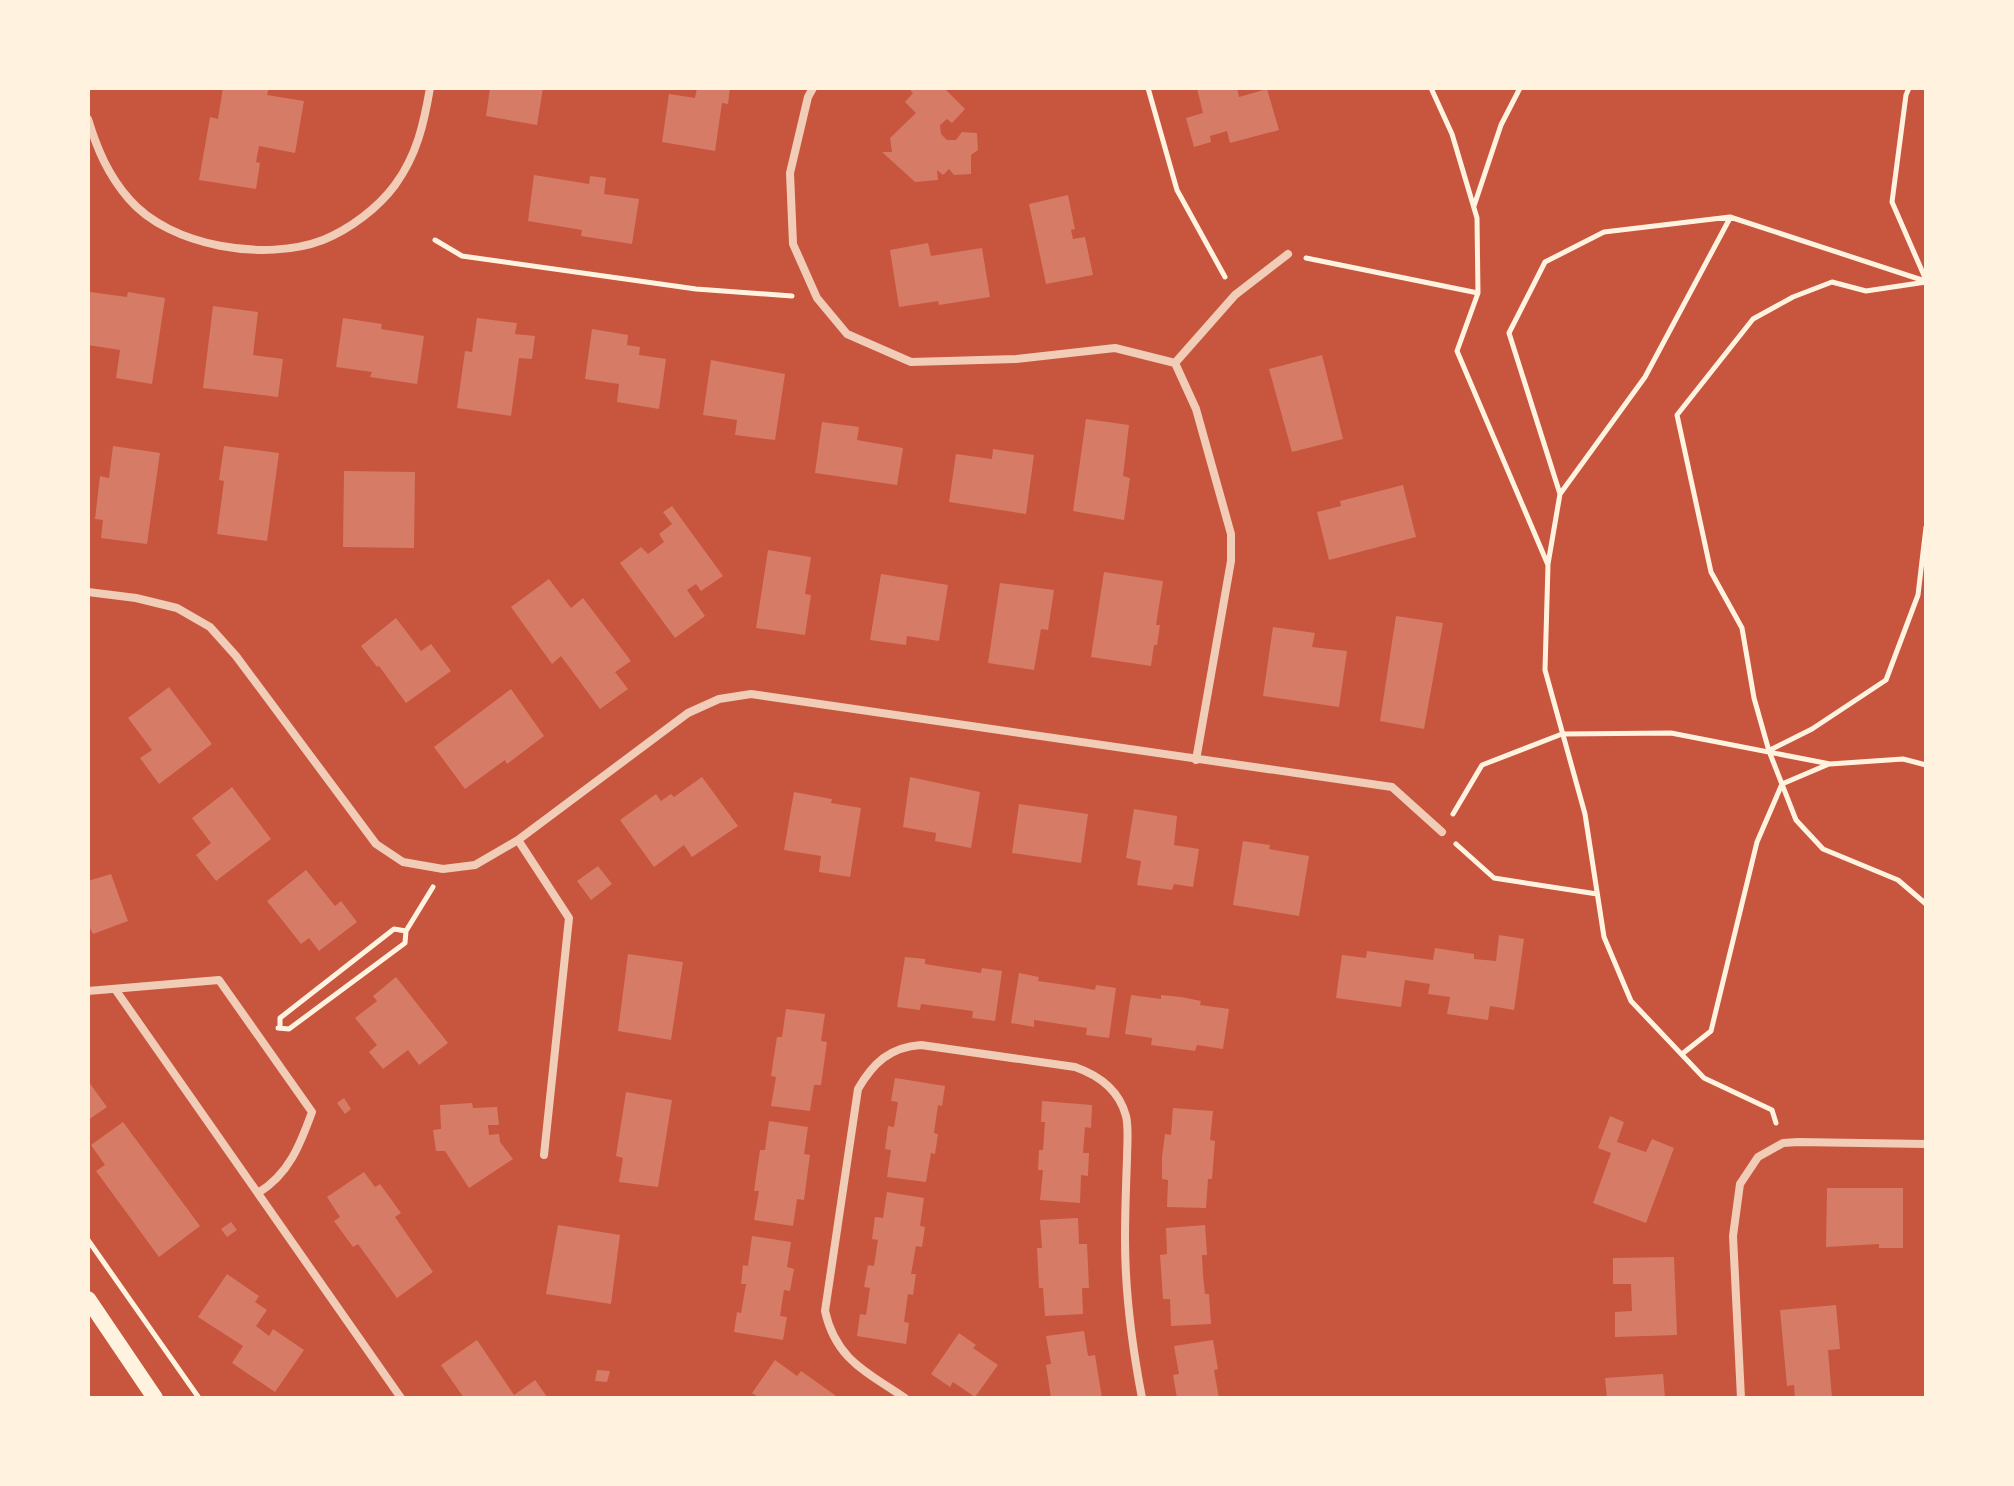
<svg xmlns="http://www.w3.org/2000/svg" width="2014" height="1486" font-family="Jost,sans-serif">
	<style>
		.building { fill: #d67c66 }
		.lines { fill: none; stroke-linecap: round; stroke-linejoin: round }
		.path { stroke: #fff3e0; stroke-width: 5 }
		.minor { stroke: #f1ccb7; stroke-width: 8 }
		.secondary { stroke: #fff3e0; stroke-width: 16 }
	</style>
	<rect width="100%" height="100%" fill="#c8553d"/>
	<path class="building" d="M 223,88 L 269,88 L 267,95 L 304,101 L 295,153 L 259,146 L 256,162 L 260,163 L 256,189 L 199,180 L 210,117 L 218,119 Z
		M 490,88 L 543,88 L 537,125 L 486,116 Z
		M 697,88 L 730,88 L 728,104 L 722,103 L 715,151 L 662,142 L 669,94 L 695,98 Z
		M 908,88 L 944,88 L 965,109 L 952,123 L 947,119 L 940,125 L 941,134 L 947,140 L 956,140 L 962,132 L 977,133 L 978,150 L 971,155 L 971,174 L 954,175 L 949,169 L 943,175 L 937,170 L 938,180 L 915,182 L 882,152 L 892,152 L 890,138 L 916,113 L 905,102 L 913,93 Z
		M 1197,88 L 1237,88 L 1239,97 L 1267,89 L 1279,130 L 1230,143 L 1227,131 L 1210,136 L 1211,142 L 1194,147 L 1186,118 L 1203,113 Z
		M 534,175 L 589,184 L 590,176 L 606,178 L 604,194 L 639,199 L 632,244 L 581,236 L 582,230 L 528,221 Z
		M 1068,195 L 1075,229 L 1071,230 L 1073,239 L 1085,237 L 1093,275 L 1046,284 L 1029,204 Z
		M 928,243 L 931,256 L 982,248 L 990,297 L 939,305 L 938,301 L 899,307 L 890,250 Z
		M 90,292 L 127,297 L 128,292 L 165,298 L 152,384 L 116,378 L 120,350 L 88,345 Z
		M 213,306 L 258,312 L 253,355 L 283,359 L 278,397 L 203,388 Z
		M 343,318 L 382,324 L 381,329 L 424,336 L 417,384 L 370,377 L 372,372 L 336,367 Z
		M 477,318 L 517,323 L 515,334 L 535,336 L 532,359 L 519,358 L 511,416 L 457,408 L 465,351 L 472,352 Z
		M 592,329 L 628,335 L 627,345 L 640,347 L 639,355 L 666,359 L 659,409 L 617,402 L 619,384 L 585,379 Z
		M 1322,355 L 1343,439 L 1292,452 L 1269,369 Z
		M 711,360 L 785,374 L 775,440 L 735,435 L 737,420 L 703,415 Z
		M 1086,419 L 1129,425 L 1123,476 L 1130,478 L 1124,520 L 1073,511 Z
		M 822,422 L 859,427 L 857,440 L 903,448 L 897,485 L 815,473 Z
		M 113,446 L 160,453 L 147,544 L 101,538 L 103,520 L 95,519 L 100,476 L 109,478 Z
		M 224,446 L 279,453 L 267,541 L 217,534 L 224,481 L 219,480 Z
		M 993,449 L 1034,455 L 1026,514 L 949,502 L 956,454 L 992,459 Z
		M 344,471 L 415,472 L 414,548 L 343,547 Z
		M 1403,485 L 1416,537 L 1329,560 L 1317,512 L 1341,506 L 1340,501 Z
		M 672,506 L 723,576 L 701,591 L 696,584 L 687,590 L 705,616 L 675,638 L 620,563 L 641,547 L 648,554 L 664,542 L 659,534 L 672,524 L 663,512 Z
		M 768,550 L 811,557 L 805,594 L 811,595 L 805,635 L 756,628 Z
		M 1104,572 L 1163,581 L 1156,625 L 1160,625 L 1157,645 L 1154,645 L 1151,666 L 1091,657 Z
		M 881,574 L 948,585 L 939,641 L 907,636 L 906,645 L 870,640 Z
		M 549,579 L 571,608 L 583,598 L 631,661 L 615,672 L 628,689 L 600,709 L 561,656 L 552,664 L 511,607 Z
		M 1000,583 L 1054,590 L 1048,630 L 1041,629 L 1034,670 L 988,663 Z
		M 1396,616 L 1443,623 L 1424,729 L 1380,721 Z
		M 396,618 L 421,651 L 431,644 L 451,671 L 406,703 L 379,666 L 377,667 L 361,646 Z
		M 1273,627 L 1315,633 L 1312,647 L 1347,651 L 1339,707 L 1263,696 Z
		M 169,687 L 212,744 L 159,784 L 140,758 L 152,750 L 128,718 Z
		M 511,689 L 544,736 L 507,764 L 505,760 L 465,789 L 434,747 Z
		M 702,777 L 738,826 L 692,857 L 684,845 L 654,867 L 620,820 L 656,794 L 661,801 L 671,794 L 674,797 Z
		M 910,777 L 980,792 L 971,848 L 935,841 L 936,833 L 903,827 Z
		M 232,787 L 271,839 L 216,881 L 196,855 L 211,843 L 192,818 Z
		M 794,792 L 832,799 L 831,803 L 861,808 L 850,877 L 819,872 L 821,856 L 784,850 Z
		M 1019,804 L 1088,814 L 1081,863 L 1012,853 Z
		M 1134,809 L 1177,816 L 1174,845 L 1199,849 L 1193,887 L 1174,884 L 1172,890 L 1137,885 L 1141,861 L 1126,858 Z
		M 1243,841 L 1270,845 L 1269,849 L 1309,856 L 1299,916 L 1233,905 Z
		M 598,866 L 612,884 L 591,900 L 577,881 Z
		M 306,870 L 335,906 L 341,901 L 357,922 L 319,951 L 309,938 L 301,944 L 267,901 Z
		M 111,874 L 128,921 L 93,934 L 88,924 L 88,881 Z
		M 1499,935 L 1524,939 L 1514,1010 L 1490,1006 L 1488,1020 L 1447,1014 L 1450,997 L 1428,994 L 1430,984 L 1405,980 L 1401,1007 L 1336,998 L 1342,955 L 1366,958 L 1367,951 L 1433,960 L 1435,948 L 1474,954 L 1474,959 L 1496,961 Z
		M 628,954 L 683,962 L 671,1040 L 618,1031 Z
		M 905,957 L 925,959 L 925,964 L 981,973 L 982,968 L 1002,971 L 995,1021 L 972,1018 L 973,1011 L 921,1004 L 920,1010 L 897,1007 Z
		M 1019,973 L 1039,977 L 1038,981 L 1066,985 L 1095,990 L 1096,985 L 1116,988 L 1109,1038 L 1086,1035 L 1087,1028 L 1034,1020 L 1034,1027 L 1011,1023 Z
		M 396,977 L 448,1043 L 419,1065 L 408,1050 L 383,1069 L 369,1052 L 377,1045 L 355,1018 L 377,1001 L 373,996 Z
		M 1131,995 L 1161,999 L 1161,995 L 1181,997 L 1201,1001 L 1200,1005 L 1229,1009 L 1223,1049 L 1197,1045 L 1195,1051 L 1151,1045 L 1152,1038 L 1125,1034 Z
		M 786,1009 L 825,1014 L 821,1041 L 827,1042 L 821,1085 L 814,1085 L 810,1111 L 771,1106 L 776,1077 L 771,1076 L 774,1056 L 777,1037 L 782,1037 Z
		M 895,1078 L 945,1086 L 942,1106 L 938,1105 L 934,1133 L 938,1134 L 935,1154 L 931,1153 L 926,1182 L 887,1177 L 891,1150 L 885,1149 L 888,1126 L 894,1127 L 898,1102 L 891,1101 Z
		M 88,1081 L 107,1107 L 88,1120 Z
		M 626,1092 L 672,1100 L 658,1187 L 619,1182 L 623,1158 L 616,1156 Z
		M 344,1098 L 351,1109 L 345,1114 L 337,1103 Z
		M 1042,1101 L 1092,1105 L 1091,1128 L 1085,1127 L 1083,1153 L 1089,1153 L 1088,1176 L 1081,1175 L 1080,1203 L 1040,1200 L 1043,1170 L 1038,1170 L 1039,1150 L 1043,1150 L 1045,1122 L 1041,1122 Z
		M 472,1103 L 473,1108 L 497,1107 L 499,1125 L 488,1125 L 489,1135 L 499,1134 L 500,1142 L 513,1159 L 469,1188 L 445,1151 L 436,1151 L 433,1130 L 441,1129 L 440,1105 Z
		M 1173,1108 L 1213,1111 L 1210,1140 L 1215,1141 L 1212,1179 L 1208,1179 L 1206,1208 L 1167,1207 L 1168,1180 L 1162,1179 L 1162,1157 L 1165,1134 L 1171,1135 Z
		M 1610,1116 L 1624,1122 L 1617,1142 L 1646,1152 L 1652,1139 L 1674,1148 L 1646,1223 L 1593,1203 L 1611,1153 L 1598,1148 Z
		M 769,1121 L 808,1127 L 804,1154 L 810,1155 L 807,1177 L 804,1200 L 797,1199 L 793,1226 L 754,1220 L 759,1191 L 754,1191 L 757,1170 L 760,1150 L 765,1150 Z
		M 123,1122 L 200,1226 L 159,1257 L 96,1171 L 105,1165 L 91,1145 Z
		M 364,1172 L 375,1187 L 380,1184 L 401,1213 L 395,1217 L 433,1272 L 397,1298 L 358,1244 L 353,1247 L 334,1221 L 340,1217 L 327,1197 Z
		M 1827,1188 L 1903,1188 L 1903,1248 L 1879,1248 L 1879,1244 L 1826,1247 Z
		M 887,1192 L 924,1198 L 920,1226 L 925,1227 L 922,1247 L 916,1246 L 911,1274 L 916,1274 L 913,1295 L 908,1294 L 904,1322 L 909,1323 L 906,1344 L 857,1336 L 860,1314 L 866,1315 L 870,1288 L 864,1287 L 868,1265 L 874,1266 L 878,1240 L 872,1239 L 875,1217 L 883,1218 Z
		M 1078,1218 L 1079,1244 L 1087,1244 L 1089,1288 L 1082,1288 L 1083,1314 L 1045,1316 L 1043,1288 L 1039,1288 L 1037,1248 L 1042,1248 L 1040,1220 Z
		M 231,1222 L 237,1230 L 227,1237 L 221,1229 Z
		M 558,1225 L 620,1235 L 611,1304 L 546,1294 Z
		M 1205,1225 L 1207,1255 L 1202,1255 L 1203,1275 L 1205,1294 L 1209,1294 L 1211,1324 L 1171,1326 L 1170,1299 L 1163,1299 L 1160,1255 L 1167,1254 L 1166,1228 Z
		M 752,1236 L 791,1242 L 787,1267 L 794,1269 L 790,1291 L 784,1290 L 780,1316 L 787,1317 L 783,1340 L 734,1332 L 737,1312 L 741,1313 L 746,1284 L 741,1284 L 743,1265 L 748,1266 Z
		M 1674,1257 L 1677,1335 L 1615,1337 L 1615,1312 L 1632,1311 L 1631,1284 L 1613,1284 L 1613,1258 Z
		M 227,1274 L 259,1296 L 255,1302 L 267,1310 L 256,1326 L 269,1336 L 273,1329 L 304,1350 L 275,1392 L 232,1363 L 243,1346 L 198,1317 Z
		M 1836,1305 L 1840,1349 L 1828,1350 L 1832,1398 L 1795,1398 L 1794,1385 L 1787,1386 L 1780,1310 Z
		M 1084,1331 L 1088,1356 L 1095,1355 L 1102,1398 L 1051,1398 L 1046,1365 L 1051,1364 L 1046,1336 Z
		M 959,1333 L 976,1345 L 973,1348 L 998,1365 L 975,1397 L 953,1382 L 950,1387 L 931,1374 Z
		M 477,1340 L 514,1395 L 535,1380 L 548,1398 L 464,1398 L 441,1365 Z
		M 1213,1340 L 1218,1369 L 1214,1370 L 1219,1398 L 1177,1398 L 1173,1375 L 1179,1374 L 1174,1346 Z
		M 775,1360 L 797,1376 L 801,1371 L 839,1398 L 760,1398 L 752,1393 Z
		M 597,1370 L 610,1371 L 607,1382 L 595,1381 Z
		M 1663,1374 L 1665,1398 L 1607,1398 L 1605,1378 Z"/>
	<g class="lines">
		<path class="path" d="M 1148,88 L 1177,190 L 1225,277
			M 1431,88 L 1452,134 L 1477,218 L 1478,293 L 1457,351 L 1548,565 L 1545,670 L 1585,814 L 1604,937 L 1631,1001 L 1704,1078 L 1772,1110 L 1776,1123
			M 1909,88 L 1906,95 L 1892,202 L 1926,280
			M 1474,206 L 1501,125 L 1520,88
			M 435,240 L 462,256 L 696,289 L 792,296
			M 1306,258 L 1478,293
			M 1926,282 L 1866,291 L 1832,282 L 1793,297 L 1753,319 L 1677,415 L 1711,572 L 1742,628 L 1754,698 L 1769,751 L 1796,820 L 1823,849 L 1898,880 L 1926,904
			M 1560,494 L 1645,377 L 1730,218
			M 1548,564 L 1560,494 L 1509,333 L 1545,262 L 1604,232 L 1730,217 L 1925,281
			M 1770,750 L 1812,729 L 1886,680 L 1918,595 L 1926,527
			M 1453,814 L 1482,765 L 1562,734 L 1671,733 L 1830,764 L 1903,759 L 1926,765
			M 1456,844 L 1494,878 L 1597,894
			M 280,1026 L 280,1018 L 394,929 L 406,931
			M 278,1028 L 289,1029 L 405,943 L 406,931 L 433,887
			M 1682,1054 L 1711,1031 L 1757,842 L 1782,784 L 1829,764
			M 88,1240 L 199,1398"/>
		<path class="minor" d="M 813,88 L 808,97 L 790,173 L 793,244 L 817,298 L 847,334 L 911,362 L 1016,359 L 1115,348 L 1175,363 L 1196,409 L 1231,534 L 1231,561 L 1196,760
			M 88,119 C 97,149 108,175 129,199 C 170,247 266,262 323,240 C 350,229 378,208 395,185 C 417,155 424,123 430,88
			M 1175,363 L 1235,295 L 1288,254
			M 88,592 L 136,598 L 177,608 L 210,627 L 236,656 L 376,844 L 403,862 L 443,869 L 475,865 L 518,840 L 688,713 L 719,699 L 751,694 L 1392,787 L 1442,832
			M 518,840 L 569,918 L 544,1155
			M 115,989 L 401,1398
			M 88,991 L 219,980 L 312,1112 C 300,1145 289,1174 258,1193
			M 905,1398 C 867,1372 836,1360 825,1311 L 858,1089 C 873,1063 890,1047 921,1045 L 1075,1067 C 1098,1075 1119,1090 1126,1116 C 1129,1129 1127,1145 1127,1159 C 1126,1185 1125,1212 1125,1239 C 1125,1292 1132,1346 1142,1398
			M 1741,1398 L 1733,1236 L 1740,1184 L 1758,1157 L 1783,1143 L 1798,1142 L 1926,1144"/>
		<path class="secondary" d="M 88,1299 L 155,1398"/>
	</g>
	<rect width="2014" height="1486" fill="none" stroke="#fff3e0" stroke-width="180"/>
</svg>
